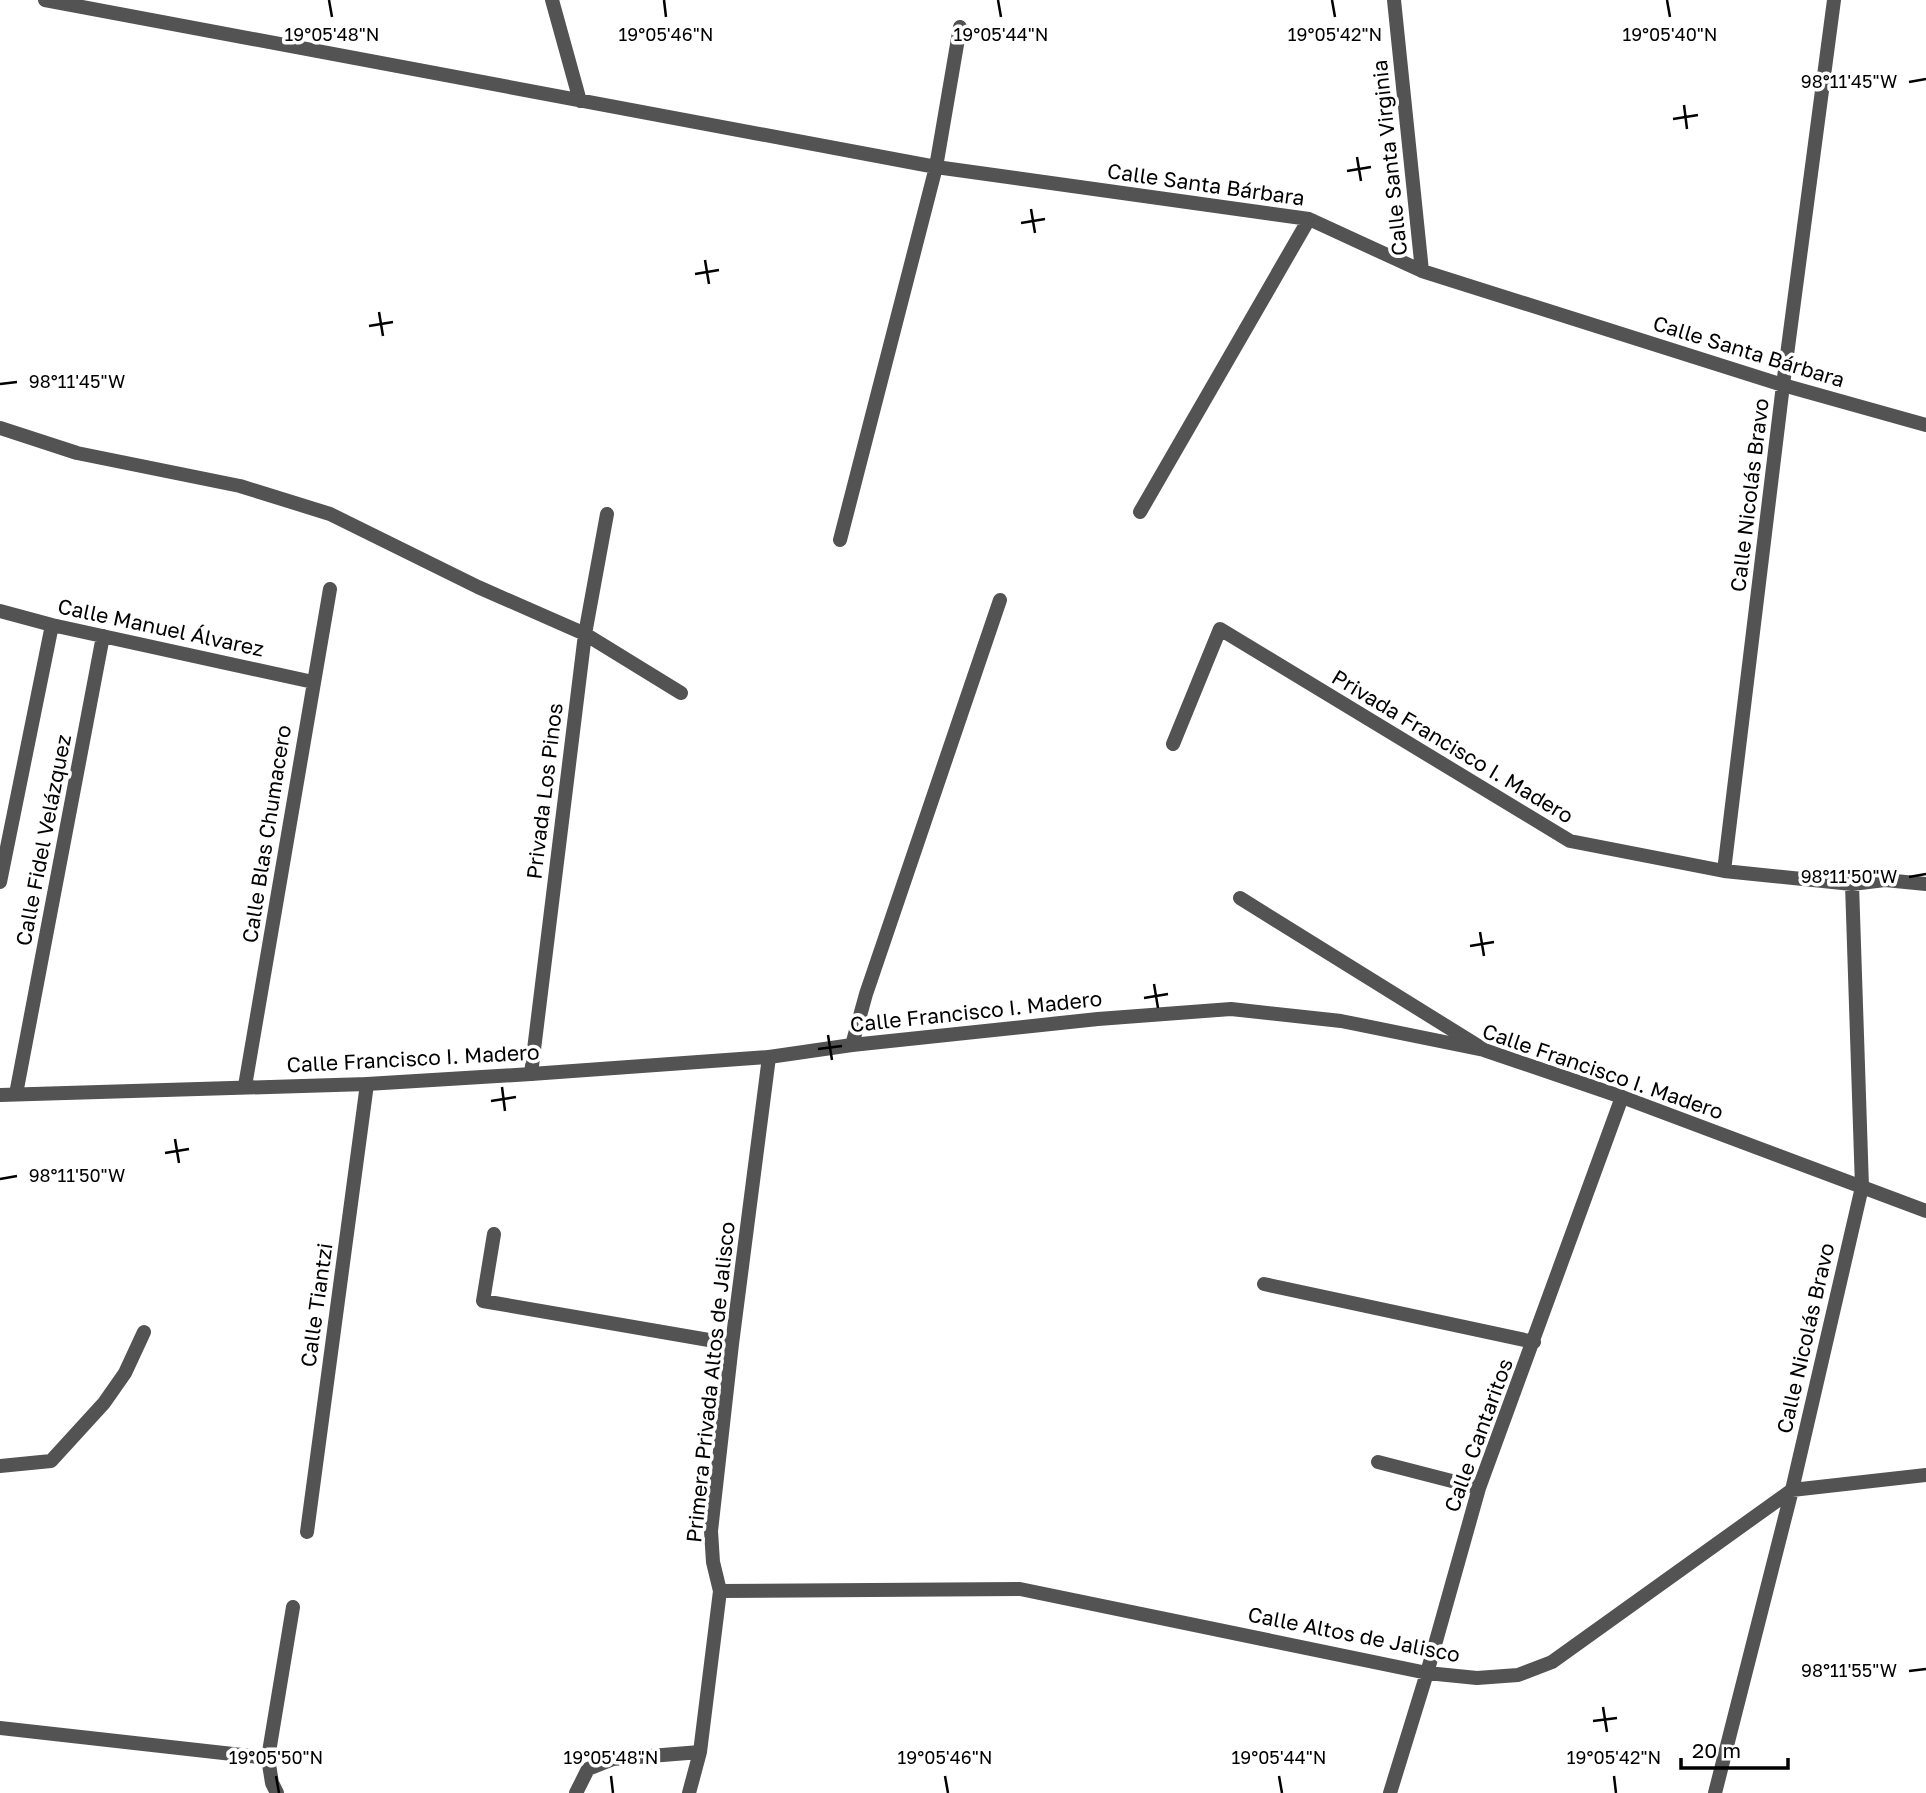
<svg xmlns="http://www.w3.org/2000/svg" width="1926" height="1793" font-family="'Golos Text',sans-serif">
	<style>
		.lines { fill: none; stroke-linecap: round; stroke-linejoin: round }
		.minor { stroke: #535353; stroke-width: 14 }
		.tertiary { stroke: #535353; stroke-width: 14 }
		.ticks { fill: none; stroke: #000; stroke-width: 2.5 }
		.labels { text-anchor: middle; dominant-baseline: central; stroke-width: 7; stroke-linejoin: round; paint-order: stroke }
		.street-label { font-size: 21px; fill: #000; stroke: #fff }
		.ticks-label { font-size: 18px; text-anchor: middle; fill: #000; stroke: #fff; stroke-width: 7; stroke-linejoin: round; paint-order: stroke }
	</style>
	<rect width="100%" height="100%" fill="#fff"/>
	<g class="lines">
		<path class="minor" d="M 45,0 L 936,167 L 1309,219 L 1422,271 L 1783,385 L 1926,425
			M 552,0 L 580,101
			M 1394,0 L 1422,271
			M 0,428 L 77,453 L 240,486 L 330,514 L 478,587 L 585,634 L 681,693
			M 1140,512 L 1309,219
			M 840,540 L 936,167 L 960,27
			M 0,611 L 52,625 L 313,682
			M 1173,744 L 1220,629 L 1570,841 L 1724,871 L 1852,884 L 1885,880 L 1926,884
			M 1724,871 L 1783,385 L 1834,0
			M 0,882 L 52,625
			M 1240,898 L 1483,1049
			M 852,1045 L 866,994 L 1000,600
			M 531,1074 L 585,634 L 607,514
			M 245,1086 L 330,589
			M 16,1094 L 103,636
			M 494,1234 L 483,1301 L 732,1344
			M 1264,1284 L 1534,1342
			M 1378,1462 L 1479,1488
			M 0,1466 L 51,1461 L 104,1403 L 125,1373 L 144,1332
			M 307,1532 L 367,1084
			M 720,1591 L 1020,1589 L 1427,1673 L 1477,1678 L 1518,1675 L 1552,1662 L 1792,1490 L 1926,1475
			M 0,1728 L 268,1758
			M 277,1793 L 272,1783 L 268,1758 L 293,1607
			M 576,1793 L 588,1769 L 613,1759 L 700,1752
			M 689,1793 L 700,1752 L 720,1591 L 713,1562 L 711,1531 L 732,1344 L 769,1057
			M 1390,1793 L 1427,1673 L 1479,1488 L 1622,1097
			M 1715,1793 L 1792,1490 L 1862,1187 L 1852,884"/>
		<path class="tertiary" d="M 0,1095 L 367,1084 L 531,1074 L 769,1057 L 852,1045 L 1098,1019 L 1231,1009 L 1341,1021 L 1484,1050 L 1622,1097 L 1926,1211"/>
	</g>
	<path class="ticks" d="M 329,0 L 332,17M 664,0 L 666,17M 998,0 L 1001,17M 1332,0 L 1335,17M 1667,0 L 1670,17M 1909,82 L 1926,79M 1684,105 L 1687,129M 1673,119 L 1698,115M 1357,157 L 1361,181M 1347,171 L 1371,167M 1031,209 L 1035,233M 1021,223 L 1045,219M 705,260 L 709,284M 695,274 L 719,270M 379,312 L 383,336M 369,326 L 393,322M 0,384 L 17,382M 1909,877 L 1926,874M 1480,932 L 1484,956M 1470,946 L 1494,942M 1154,984 L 1158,1008M 1144,998 L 1168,994M 828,1035 L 832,1060M 818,1049 L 842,1046M 502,1087 L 505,1111M 491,1101 L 516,1097M 175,1139 L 179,1163M 165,1153 L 189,1149M 0,1179 L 17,1176M 1909,1671 L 1926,1669M 1603,1707 L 1607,1732M 1593,1721 L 1617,1718M 276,1776 L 279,1793M 611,1776 L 613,1793M 945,1776 L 948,1793M 1279,1776 L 1282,1793M 1614,1776 L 1616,1793"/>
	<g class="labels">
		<g class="street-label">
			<text transform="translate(1389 158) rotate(-96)">Calle Santa Virginia</text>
			<text transform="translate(1206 184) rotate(8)">Calle Santa Bárbara</text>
			<text transform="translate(1749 351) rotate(17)">Calle Santa Bárbara</text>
			<text transform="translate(1749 495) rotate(-83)">Calle Nicolás Bravo</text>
			<text transform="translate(161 627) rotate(12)">Calle Manuel Álvarez</text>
			<text transform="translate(1453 746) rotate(31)">Privada Francisco I. Madero</text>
			<text transform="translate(544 791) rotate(-83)">Privada Los Pinos</text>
			<text transform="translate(266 834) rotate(-81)">Calle Blas Chumacero</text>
			<text transform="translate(43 840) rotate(-79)">Calle Fidel Velázquez</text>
			<text transform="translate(976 1011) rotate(-6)">Calle Francisco I. Madero</text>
			<text transform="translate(413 1058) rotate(-3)">Calle Francisco I. Madero</text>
			<text transform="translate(1603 1071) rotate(19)">Calle Francisco I. Madero</text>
			<text transform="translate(316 1305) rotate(-82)">Calle Tiantzi</text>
			<text transform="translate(1805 1338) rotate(-77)">Calle Nicolás Bravo</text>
			<text transform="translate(710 1382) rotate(-84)">Primera Privada Altos de Jalisco</text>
			<text transform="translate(1478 1435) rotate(-70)">Calle Cantaritos</text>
			<text transform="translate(1354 1634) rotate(11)">Calle Altos de Jalisco</text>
		</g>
	</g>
	<g class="ticks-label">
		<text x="332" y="41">19°05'48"N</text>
		<text x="666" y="41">19°05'46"N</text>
		<text x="1001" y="41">19°05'44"N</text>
		<text x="1335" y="41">19°05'42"N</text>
		<text x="1670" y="41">19°05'40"N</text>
		<text x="1849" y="88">98°11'45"W</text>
		<text x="77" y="388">98°11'45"W</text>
		<text x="1849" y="883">98°11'50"W</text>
		<text x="77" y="1182">98°11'50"W</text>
		<text x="1849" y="1677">98°11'55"W</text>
		<text x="276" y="1764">19°05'50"N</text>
		<text x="611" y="1764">19°05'48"N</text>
		<text x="945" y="1764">19°05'46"N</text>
		<text x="1279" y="1764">19°05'44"N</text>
		<text x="1614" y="1764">19°05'42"N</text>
	</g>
	<path d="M1681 1758v10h107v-10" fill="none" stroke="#000000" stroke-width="3.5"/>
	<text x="1692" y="1758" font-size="21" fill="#000000" stroke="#ffffff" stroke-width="5" paint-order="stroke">20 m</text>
</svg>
